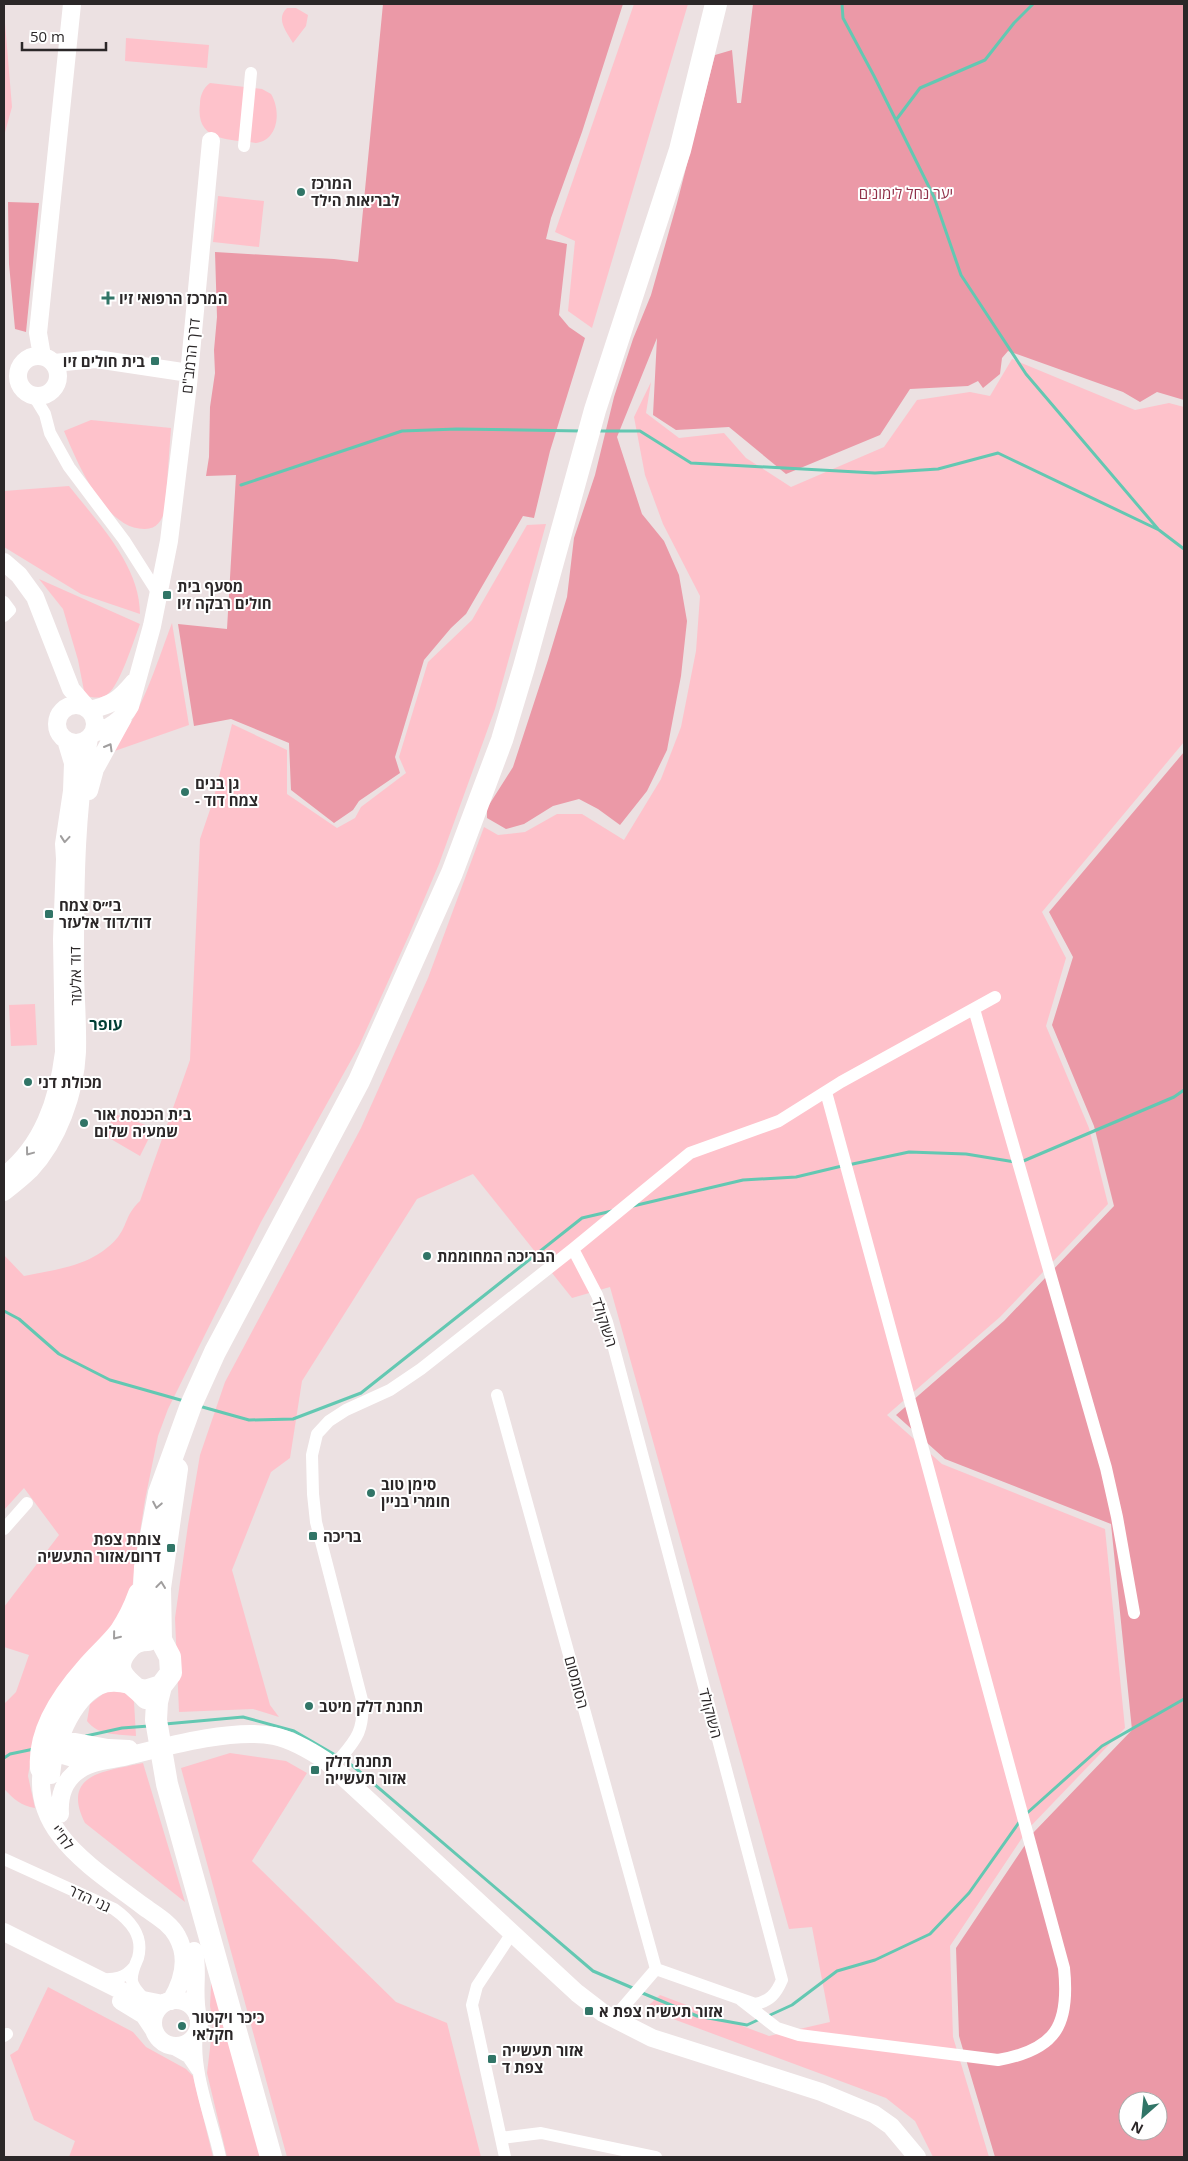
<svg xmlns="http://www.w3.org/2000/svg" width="1188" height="2161" font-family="'Open Sans','Noto Sans Hebrew',sans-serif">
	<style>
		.green { fill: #fec2cb }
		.forest { fill: #eb99a7; fill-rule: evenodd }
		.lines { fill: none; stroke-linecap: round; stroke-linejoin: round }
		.stream { stroke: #63c8b2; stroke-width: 3 }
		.street { stroke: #fff; stroke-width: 12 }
		.secondary { stroke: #fff; stroke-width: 18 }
		.highway { stroke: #fff; stroke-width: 22 }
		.oneway { stroke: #a09e9e }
		.poi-dot { fill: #317567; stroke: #fff; stroke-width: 2 }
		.labels { text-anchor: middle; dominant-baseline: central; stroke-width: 4; stroke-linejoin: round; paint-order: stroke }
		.poi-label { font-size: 15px; font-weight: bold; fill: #2b2728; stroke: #fff; text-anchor: start }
		.park-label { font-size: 15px; fill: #903049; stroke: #fff }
		.street-label { font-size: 15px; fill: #2b2728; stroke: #fff }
		.neighbourhood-label { font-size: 16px; font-weight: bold; fill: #003d33; stroke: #fff }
	</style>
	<rect width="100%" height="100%" fill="#ece1e2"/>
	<path class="green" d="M 634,4 L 688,4 L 592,328 L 568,311 L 575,241 L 555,232 Z
		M 287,8 L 296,8 L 308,15 L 306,26 L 293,43 C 287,32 275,19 287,8 Z
		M 4,11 L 12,107 L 4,136 Z
		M 126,38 L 209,45 L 207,68 L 125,61 Z
		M 210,83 L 262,89 L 271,94 C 281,110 279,140 256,143 C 229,139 195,142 200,104 C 200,96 203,88 210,83 Z
		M 218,196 L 264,201 L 259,247 L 213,242 Z
		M 1012,359 L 1135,410 L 1169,403 L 1184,407 L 1184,742 L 1042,912 L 1066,958 L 1046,1026 L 1089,1128 L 1108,1204 L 1000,1317 L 887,1415 L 942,1464 L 1105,1529 L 1125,1728 L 1028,1829 L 950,1946 L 953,2037 L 989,2157 L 933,2157 L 915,2121 L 886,2098 L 665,2016 L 649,2005 L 660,1995 L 769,2036 L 830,2022 L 812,1927 L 789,1929 L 610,1287 L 572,1298 L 473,1174 L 417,1199 L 302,1381 L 290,1458 L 271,1472 L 232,1570 L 270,1705 L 279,1717 L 253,1709 L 179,1712 L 175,1618 L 188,1525 L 200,1455 L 225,1382 L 361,1128 L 428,978 L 484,827 L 498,835 L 525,832 L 557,814 L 582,814 L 624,840 L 661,779 L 681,727 L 696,651 L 700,596 L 663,524 L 645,475 L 634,417 L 651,382 L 646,413 L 679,438 L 724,433 L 746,458 L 791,487 L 884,447 L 917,400 L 970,392 L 990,396 Z
		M 91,420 L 171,428 L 165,510 C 162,520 157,529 145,529 C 105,530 77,462 64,431 Z
		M 69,486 C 98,523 140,565 140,614 L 81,594 L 4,547 L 4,491 Z
		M 546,524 L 495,709 L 439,864 L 409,935 L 359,1046 L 261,1222 L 168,1409 L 158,1436 L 145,1500 L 135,1564 L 129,1616 L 33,1746 L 28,1776 L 35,1808 C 21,1806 14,1799 4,1789 L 4,1704 L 16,1692 L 29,1655 L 4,1647 L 4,1607 L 59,1535 L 24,1488 L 4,1510 L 4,1255 L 24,1276 C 58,1269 94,1266 118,1237 C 128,1224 125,1215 140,1201 L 190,1060 L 200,839 L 213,801 L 232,724 L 287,750 L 287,794 L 337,828 L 355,818 L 361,807 L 406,773 L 399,757 L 428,662 L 472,620 L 527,525 Z
		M 39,579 L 140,624 C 134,639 119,690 105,696 C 98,699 92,697 85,696 L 78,660 L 63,609 Z
		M 172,623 L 189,725 L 109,753 C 140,720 156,665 172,623 Z
		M 35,1004 L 37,1045 L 11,1046 L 9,1005 Z
		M 115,1114 L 154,1128 L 140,1156 L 104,1135 Z
		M 108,1690 L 129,1692 L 134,1702 L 136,1736 C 119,1734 98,1736 87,1721 L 90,1704 Z
		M 230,1753 L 286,1761 L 307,1773 L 252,1861 L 396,2002 L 447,2023 L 481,2157 L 287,2157 L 181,1768 Z
		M 143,1763 L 185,1902 L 85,1823 C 60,1773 107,1771 143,1763 Z
		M 212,1967 L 263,2157 L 227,2157 L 207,2073 L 213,2023 L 210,2006 Z
		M 48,1987 L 133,2032 L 146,2047 L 186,2069 L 193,2076 L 213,2157 L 69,2157 L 75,2141 L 34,2120 L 10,2055 L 18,2050 Z"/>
	<path class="forest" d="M 383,4 L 623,4 L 582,132 L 551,218 L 546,239 L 567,244 L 559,315 L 569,327 L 585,338 L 550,451 L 534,518 L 523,516 L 466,614 L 451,628 L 424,660 L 395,757 L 400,773 L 359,801 L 353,810 L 334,823 L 291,790 L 289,743 L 231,719 L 194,726 L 178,624 L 227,629 L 236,475 L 206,476 L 209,457 L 210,407 L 215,373 L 214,350 L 217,317 L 215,252 L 334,259 L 358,262 Z
		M 753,4 L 1184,5 L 1184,400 L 1157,392 L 1140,402 L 1123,392 L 1008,351 L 1002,358 L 1000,374 L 983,388 L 978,381 L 968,386 L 910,389 L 880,435 L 786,474 L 729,427 L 676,430 L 653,415 L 657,338 L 617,437 L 642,514 L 664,541 L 679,575 L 687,621 L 681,676 L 667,750 L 647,791 L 620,825 L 598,809 L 579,799 L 553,806 L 524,824 L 506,829 L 487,818 L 487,808 L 513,767 L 548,660 L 567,597 L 574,538 L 595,475 L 614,397 L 633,339 L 651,295 L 677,203 L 715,55 L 732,50 L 737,103 L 741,103 Z
		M 8,202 L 39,203 L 26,332 L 15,329 L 9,264 Z
		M 1184,752 L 1184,2157 L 995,2157 L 959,2036 L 956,1948 L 1033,1833 L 1132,1730 L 1111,1524 L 945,1459 L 896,1415 L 1004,1321 L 1114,1206 L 1094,1126 L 1052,1025 L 1073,957 L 1049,912 ZM 1128,2101 L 1158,2101 L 1158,2131 L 1128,2131 Z"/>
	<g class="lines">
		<path class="stream" d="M 842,4 L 843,18 L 874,76 L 934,197 L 961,275 L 1026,374 L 1158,529
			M 896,120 L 920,88 L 985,60 L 1014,23 L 1033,4
			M 597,431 L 640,431 L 691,463 L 875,473 L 938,469 L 998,453 L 1159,530 L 1184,549
			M 241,485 L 402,431 L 457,429 L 581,431
			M 1021,1162 L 1174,1097 L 1184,1090
			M 848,1165 L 909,1152 L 966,1154 L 1015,1162
			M 633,1206 L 743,1180 L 796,1177 L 842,1166
			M 4,1311 L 19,1319 L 59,1354 L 110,1380 L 184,1401
			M 199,1406 L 249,1420 L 293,1419 L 361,1393 L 582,1218 L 612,1211
			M 165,1724 L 243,1717 L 294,1731 L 337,1756
			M 86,1736 L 122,1728 L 149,1726
			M 4,1758 L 10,1754 L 34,1749
			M 342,1759 L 353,1766 L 593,1971 L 635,1989
			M 1026,1814 L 1102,1746 L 1184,1699
			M 640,1992 L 697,2016 L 747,2025 L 760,2019
			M 768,2016 L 792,2005 L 837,1971 L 875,1960 L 930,1934 L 969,1893 L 1020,1821"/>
		<path class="street" d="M 244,146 L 251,73
			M 34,396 L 45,414 L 50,433 L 69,467 L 124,540 L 159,595
			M 4,602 L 10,610 L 4,616
			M 974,1009 L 1106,1468 L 1117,1517 L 1134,1613
			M 573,1249 L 597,1295 L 607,1322 L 782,1980 C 776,1994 770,2001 755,2004 L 656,1969 L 613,2019
			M 497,1395 L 656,1969
			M 4,1529 L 27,1503
			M 333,1767 C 353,1742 365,1735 362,1700 L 316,1522 L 313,1494 L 312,1455 L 317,1434 L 329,1421 L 346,1410 L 390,1390 L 421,1369 L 573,1249 L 690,1153 L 779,1121 L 841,1082 L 995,997
			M 4,1859 L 114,1909 C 131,1921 144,1936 138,1958 C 135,1965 131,1973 132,1981 C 133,1988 140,1994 145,2000
			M 101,1979 C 115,1980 125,1978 134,1967
			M 741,2000 L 777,2028 L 799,2035 L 998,2060 C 1056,2050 1070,2025 1064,1968 L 826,1092
			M 197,2033 C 192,2072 212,2119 220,2157
			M 4,2036 L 7,2034
			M 165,2044 L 188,2057 L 197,2070
			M 501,2138 L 541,2133 L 656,2157
			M 505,2157 L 472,2005 L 477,1986 L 512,1933"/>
		<path class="secondary" d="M18 376a20 20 0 1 1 40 0a20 20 0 1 1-40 0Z
			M 42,356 L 38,333 L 72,4
			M 54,363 L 96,359 L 189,373
			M 4,562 L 19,575 L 35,597 L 71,689 L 89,710
			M57 724a19 19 0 1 1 38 0a19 19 0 1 1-38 0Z
			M 89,710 C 112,705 119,700 134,682
			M 93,733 C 109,729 122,720 130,706 L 152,626 L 169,541 L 188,385 L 211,141
			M 89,791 L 95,769 L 123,718
			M 4,1176 C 43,1146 58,1100 64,1052 L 62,939 L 65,859 L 64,844 L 72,791 L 73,763 L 66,740
			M 4,1192 C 13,1185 22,1178 30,1170 C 58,1140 75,1093 77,1052 C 78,1018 74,984 75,950 C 75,880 76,807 89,738
			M 82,1685 L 123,1654
			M 49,1744 L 59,1739 L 108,1748 L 129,1749
			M 49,1745 L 63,1755 L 91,1763
			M 45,1756 C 23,1829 95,1869 143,1906 C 155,1915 170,1923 177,1936 C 189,1957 183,1981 171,2001
			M 51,1775 C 53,1746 72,1699 99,1686 C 109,1681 120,1683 130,1685
			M 60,1814 C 59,1799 62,1784 75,1773 C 91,1759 112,1761 132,1755 C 171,1745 235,1728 274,1736 C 293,1740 311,1751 326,1761 L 577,1993 L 603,2013 L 652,2038 L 821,2092 L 874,2114 L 891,2126 L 917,2157
			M 4,1932 L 138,1999 L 163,2004
			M 194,1951 C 199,1972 192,1995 198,2017
			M153 2023a23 23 0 1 1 46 0a23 23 0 1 1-46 0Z
			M 121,2001 L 144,2015 L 154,2030"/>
		<path class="highway" d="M 135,1643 L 139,1638 L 142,1627 L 145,1567 L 159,1493 L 191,1405 L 215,1352 L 359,1081 L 452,873 L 502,740 L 524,667 L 595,410 L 680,150 L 716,4
			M 161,1686 L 157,1702 L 156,1720 L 167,1784 L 271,2157
			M 137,1689 L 145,1691 L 161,1686 L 171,1673 L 170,1657 L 161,1640 L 160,1588 L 177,1469
			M 146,1698 C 135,1684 107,1674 127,1650 C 132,1643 140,1640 148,1640
			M 41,1768 C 38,1732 63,1695 86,1669 C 97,1656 110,1645 120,1632 C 128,1620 134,1608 139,1594"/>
	</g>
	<defs><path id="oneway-chevron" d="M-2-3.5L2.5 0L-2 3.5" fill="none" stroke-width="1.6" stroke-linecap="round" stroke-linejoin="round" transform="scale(1.25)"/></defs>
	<g class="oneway">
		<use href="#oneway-chevron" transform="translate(109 747) rotate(-60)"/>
		<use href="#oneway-chevron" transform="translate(65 839) rotate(95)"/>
		<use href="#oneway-chevron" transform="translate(29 1152) rotate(127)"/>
		<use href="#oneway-chevron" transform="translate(157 1505) rotate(101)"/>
		<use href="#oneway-chevron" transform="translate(161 1585) rotate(-83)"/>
		<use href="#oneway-chevron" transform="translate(116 1636) rotate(129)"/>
	</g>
	<g class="poi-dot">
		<circle cx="301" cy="192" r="5"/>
		<path d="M105.5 290.5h5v5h5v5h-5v5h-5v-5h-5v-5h5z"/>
		<rect x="150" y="356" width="10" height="10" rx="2.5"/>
		<rect x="162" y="590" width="10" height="10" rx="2.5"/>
		<circle cx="185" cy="792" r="5"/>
		<rect x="44" y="909" width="10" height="10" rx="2.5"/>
		<circle cx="28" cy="1082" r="5"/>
		<circle cx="84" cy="1123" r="5"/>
		<circle cx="427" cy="1256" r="5"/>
		<circle cx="371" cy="1493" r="5"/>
		<rect x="308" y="1531" width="10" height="10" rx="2.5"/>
		<rect x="166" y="1543" width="10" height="10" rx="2.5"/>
		<circle cx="309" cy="1706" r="5"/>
		<rect x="310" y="1765" width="10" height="10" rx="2.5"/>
		<rect x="584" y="2006" width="10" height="10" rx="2.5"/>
		<circle cx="182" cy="2026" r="5"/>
		<rect x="487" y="2054" width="10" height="10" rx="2.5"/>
	</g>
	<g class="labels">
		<g class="poi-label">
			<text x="311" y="183">המרכז<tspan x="311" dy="17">לבריאות הילד</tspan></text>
			<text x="119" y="298">המרכז הרפואי זיו</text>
			<text x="145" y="361" text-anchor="end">בית חולים זיו</text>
			<text x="177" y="586">מסעף בית<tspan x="177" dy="17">חולים רבקה זיו</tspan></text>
			<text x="195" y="783">גן בנים<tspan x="195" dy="17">- צמח דוד</tspan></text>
			<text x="59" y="905">בי״ס צמח<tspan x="59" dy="17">דוד/דוד אלעזר</tspan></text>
			<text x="38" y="1082">מכולת דני</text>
			<text x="94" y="1114">בית הכנסת אור<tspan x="94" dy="17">שמעיה שלום</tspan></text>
			<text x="437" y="1256">הבריכה המחוממת</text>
			<text x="381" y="1484">סימן טוב<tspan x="381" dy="17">חומרי בניין</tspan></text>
			<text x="323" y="1536">בריכה</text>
			<text x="161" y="1539" text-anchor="end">צומת צפת<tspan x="161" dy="17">דרום/אזור התעשיה</tspan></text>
			<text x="319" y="1706">תחנת דלק מיטב</text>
			<text x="325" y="1761">תחנת דלק<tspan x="325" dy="17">אזור תעשייה</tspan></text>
			<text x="599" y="2011">אזור תעשיה צפת א</text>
			<text x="192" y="2017">כיכר ויקטור<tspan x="192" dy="17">חקלאי</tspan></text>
			<text x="502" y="2050">אזור תעשייה<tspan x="502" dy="17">צפת ד</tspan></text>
		</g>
		<g class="park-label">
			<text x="906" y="193">יער נחל לימונים</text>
		</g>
		<g class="street-label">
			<text transform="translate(190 356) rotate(-84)">דרך הרמב"ם</text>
			<text transform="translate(75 976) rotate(-91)">דוד אלעזר</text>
			<text transform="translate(605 1322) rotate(72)">השוקולד</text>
			<text transform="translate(577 1682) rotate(75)">הסומסום</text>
			<text transform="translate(711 1713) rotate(75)">השוקולד</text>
			<text transform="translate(63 1837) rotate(52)">לח"י</text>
			<text transform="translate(90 1898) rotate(25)">גני הדר</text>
		</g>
		<g class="neighbourhood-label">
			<text x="106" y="1024">עופר</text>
		</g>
	</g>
	<rect width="1188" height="2161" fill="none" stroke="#2b2728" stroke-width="10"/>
	<g transform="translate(1143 2116) rotate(207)"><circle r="24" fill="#ffffff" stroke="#aaa9a9"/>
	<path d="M0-4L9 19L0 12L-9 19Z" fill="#317567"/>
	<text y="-8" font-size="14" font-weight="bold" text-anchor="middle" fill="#2b2728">N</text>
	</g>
	<path d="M22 42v8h84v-8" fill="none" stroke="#2b2728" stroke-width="2.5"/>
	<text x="30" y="42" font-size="15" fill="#2b2728" stroke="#ffffff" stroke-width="4" paint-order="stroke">50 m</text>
</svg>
